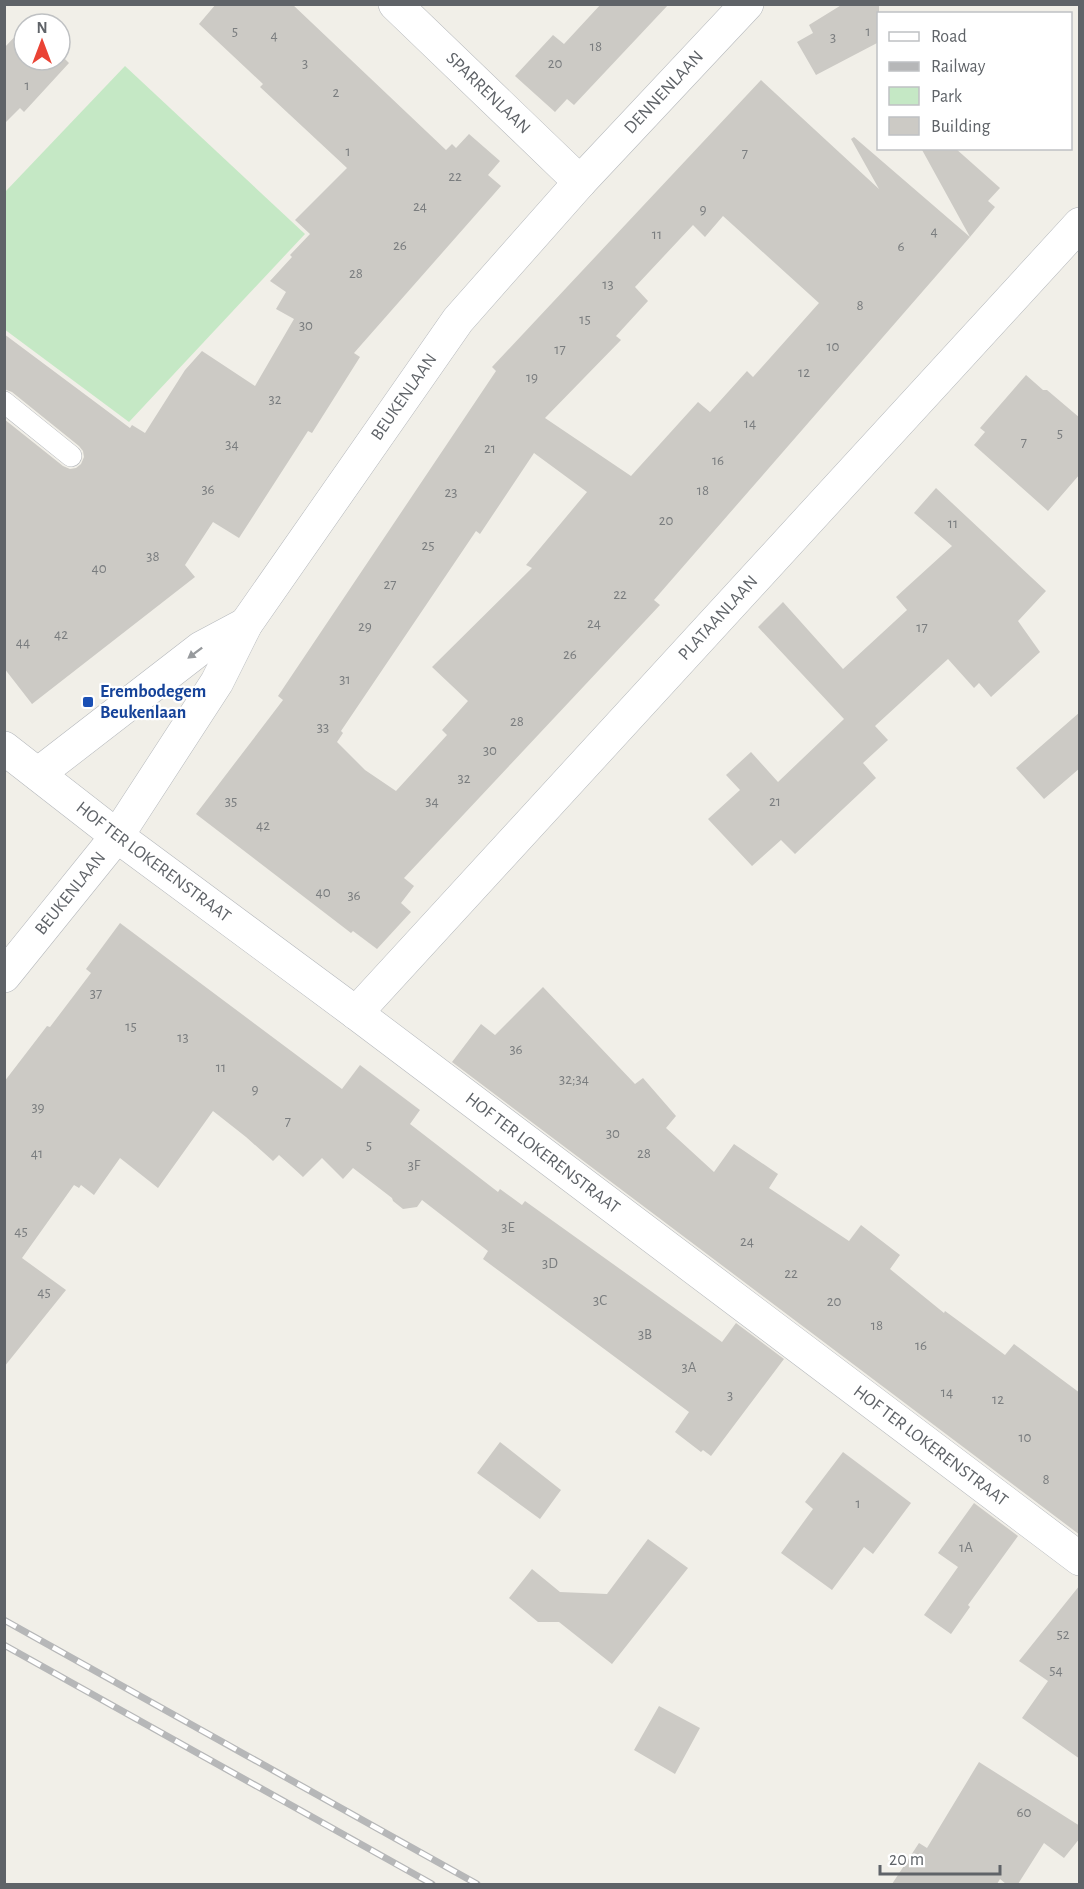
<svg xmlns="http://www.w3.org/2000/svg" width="1084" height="1889" font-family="'Alegreya Sans',sans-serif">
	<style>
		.green { fill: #c5e8c5 }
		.building { fill: #cccac5; fill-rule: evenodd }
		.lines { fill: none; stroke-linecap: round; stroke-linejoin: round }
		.service-casing { stroke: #b5b8bc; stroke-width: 22 }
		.minor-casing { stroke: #b5b8bc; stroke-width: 34 }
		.service { stroke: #fff; stroke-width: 21 }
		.minor { stroke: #fff; stroke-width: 33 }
		.rail-casing { stroke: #b6b7b8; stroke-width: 7 }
		.rail { stroke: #fff; stroke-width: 4.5; stroke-dasharray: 14; stroke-linecap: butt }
		.oneway { fill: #979a9d }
		.transit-dot { fill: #1a4fb4; stroke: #fff; stroke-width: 2 }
		.labels { text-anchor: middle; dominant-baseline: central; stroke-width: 4.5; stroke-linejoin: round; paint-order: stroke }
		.number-label { font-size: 15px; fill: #7a7d7f }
		.street-label { font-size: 18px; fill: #5f6368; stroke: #fff }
		.transit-label { font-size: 18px; font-weight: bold; fill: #164399; stroke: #fff; text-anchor: start }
	</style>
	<rect width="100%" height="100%" fill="#f1efe8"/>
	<path class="green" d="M 125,66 L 305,234 L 129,422 L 4,329 L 5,192 Z"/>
	<path class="building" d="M 216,4 L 292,4 L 446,150 L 452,144 L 456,148 L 469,134 L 500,161 L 488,175 L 501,186 L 354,353 L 360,357 L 312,433 L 308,431 L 239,538 L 213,522 L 185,565 L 195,577 L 32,704 L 4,668 L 4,419 L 63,466 L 70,469 L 76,468 L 81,464 L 84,457 L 83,451 L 79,446 L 12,392 L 4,389 L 4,334 L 130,428 L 132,425 L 145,433 L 185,370 L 202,351 L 255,386 L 294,319 L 276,309 L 286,292 L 270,281 L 292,257 L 290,255 L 310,234 L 295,220 L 347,168 L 260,87 L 263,84 L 199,24 Z
		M 601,4 L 669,4 L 574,105 L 567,99 L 555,112 L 515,76 L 553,35 L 564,44 Z
		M 843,4 L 879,4 L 879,42 L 816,75 L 797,42 L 813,33 L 809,25 Z
		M 24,27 L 24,60 L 60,60 L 60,54 L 69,63 L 24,112 L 20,108 L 4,124 L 4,48 Z
		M 761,80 L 879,189 L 851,139 L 854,137 L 970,237 L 654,600 L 660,605 L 404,878 L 414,886 L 401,903 L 411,912 L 377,949 L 353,931 L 351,933 L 196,814 L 283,700 L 278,696 L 496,371 L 492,367 ZM 723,216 L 819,303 L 753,377 L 747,371 L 710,412 L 698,402 L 631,476 L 545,418 L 621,340 L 616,336 L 648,301 L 635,287 L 693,225 L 705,237 ZM 534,453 L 587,492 L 526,565 L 532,568 L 432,667 L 468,701 L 442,730 L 447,735 L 396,791 L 365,770 L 337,742 L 343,733 L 341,731 L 476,531 L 480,534 Z
		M 921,148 L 955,148 L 1000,188 L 988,201 L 995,207 L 970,237 Z
		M 1026,375 L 1043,390 L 1047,390 L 1080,418 L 1080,474 L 1048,511 L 974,445 L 985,432 L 980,428 Z
		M 936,488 L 1046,591 L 1018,621 L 1040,652 L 991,697 L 979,683 L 974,688 L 948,659 L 875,726 L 888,740 L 863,763 L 876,778 L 795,854 L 781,840 L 752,866 L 708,819 L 740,790 L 726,775 L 751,752 L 778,782 L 844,719 L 758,627 L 783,602 L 843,669 L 907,610 L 896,597 L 952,546 L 914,513 Z
		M 1080,712 L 1080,768 L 1044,799 L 1016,768 Z
		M 120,923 L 342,1089 L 360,1065 L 420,1110 L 410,1124 L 498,1192 L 500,1189 L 522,1205 L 525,1201 L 722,1342 L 736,1323 L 784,1359 L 711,1456 L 703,1450 L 701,1452 L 675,1432 L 689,1412 L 483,1259 L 488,1251 L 422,1200 L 417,1207 L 403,1209 L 393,1201 L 392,1198 L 353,1168 L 343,1179 L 322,1158 L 303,1177 L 279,1155 L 273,1161 L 246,1137 L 213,1111 L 158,1188 L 120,1158 L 94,1195 L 81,1185 L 79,1188 L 74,1185 L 22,1258 L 66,1290 L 4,1367 L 4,1082 L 47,1026 L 50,1027 L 91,973 L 86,969 Z
		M 543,987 L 635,1084 L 643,1078 L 676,1116 L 666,1128 L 714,1172 L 734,1144 L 778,1174 L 769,1188 L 849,1241 L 861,1225 L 900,1255 L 890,1269 L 944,1313 L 945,1311 L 1005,1355 L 1014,1344 L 1080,1393 L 1080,1535 L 452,1062 L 481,1024 L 495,1035 Z
		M 500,1442 L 561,1490 L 540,1519 L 477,1473 Z
		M 843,1452 L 911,1503 L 873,1554 L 864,1547 L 832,1590 L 781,1553 L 813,1509 L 805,1502 Z
		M 974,1503 L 1018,1536 L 968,1605 L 970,1607 L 951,1634 L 924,1615 L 958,1567 L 938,1553 Z
		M 648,1539 L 688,1568 L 612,1664 L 559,1622 L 538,1622 L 509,1598 L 532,1569 L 560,1592 L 607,1594 Z
		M 1080,1585 L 1080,1759 L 1022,1718 L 1048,1681 L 1019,1661 Z
		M 659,1706 L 700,1728 L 675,1774 L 634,1750 Z
		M 979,1762 L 1080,1826 L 1080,1838 L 1064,1858 L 1044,1843 L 1018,1884 L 1006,1884 L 1000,1879 L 997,1884 L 892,1884 L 919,1843 L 927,1848 Z"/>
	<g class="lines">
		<g class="service-casing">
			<path id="service" d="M 4,402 L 71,456"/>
		</g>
		<g class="minor-casing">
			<g id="minor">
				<path id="s1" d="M 395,4 L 580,182"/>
				<path id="s2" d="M 4,748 L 117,836 L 356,1013 L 1080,1559"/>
				<path d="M 38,774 L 201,648 L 246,624"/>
				<path id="s3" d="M 4,976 L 117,836 L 217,682 L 246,624 L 458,320 L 580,182 L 747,4"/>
				<path id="s4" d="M 356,1013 L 1080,224"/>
			</g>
		</g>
		<use href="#service" class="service"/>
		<use href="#minor" class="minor"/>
		<g class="rail-casing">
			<path id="rail" d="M 4,1620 L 477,1884
				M 4,1645 L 432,1884"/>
		</g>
		<use href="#rail" class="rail"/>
	</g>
	<defs><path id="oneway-solid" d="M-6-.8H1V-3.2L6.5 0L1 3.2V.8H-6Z" transform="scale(1.5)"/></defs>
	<use class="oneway" href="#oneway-solid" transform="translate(195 653) rotate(143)"/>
	<rect class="transit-dot" x="82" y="696" width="12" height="12" rx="3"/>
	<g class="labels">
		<g class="number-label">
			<text x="235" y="31">5</text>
			<text x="868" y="31">1</text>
			<text x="274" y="35">4</text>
			<text x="833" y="37">3</text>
			<text x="596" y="46">18</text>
			<text x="305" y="63">3</text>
			<text x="555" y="63">20</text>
			<text x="27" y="85">1</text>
			<text x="336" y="92">2</text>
			<text x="348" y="151">1</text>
			<text x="745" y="153">7</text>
			<text x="455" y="176">22</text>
			<text x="420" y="206">24</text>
			<text x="703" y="209">9</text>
			<text x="934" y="231">4</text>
			<text x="657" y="234">11</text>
			<text x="400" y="245">26</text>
			<text x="901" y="246">6</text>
			<text x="356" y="273">28</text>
			<text x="608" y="284">13</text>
			<text x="860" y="305">8</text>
			<text x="585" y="319">15</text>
			<text x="306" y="325">30</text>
			<text x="833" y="346">10</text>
			<text x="560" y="349">17</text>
			<text x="804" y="372">12</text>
			<text x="532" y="377">19</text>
			<text x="275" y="399">32</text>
			<text x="750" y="423">14</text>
			<text x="1060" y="433">5</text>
			<text x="1024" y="442">7</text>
			<text x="232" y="444">34</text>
			<text x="490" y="448">21</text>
			<text x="718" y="460">16</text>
			<text x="208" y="489">36</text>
			<text x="703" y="490">18</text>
			<text x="451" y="492">23</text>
			<text x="666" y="520">20</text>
			<text x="953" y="523">11</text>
			<text x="428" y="545">25</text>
			<text x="153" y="556">38</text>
			<text x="99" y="568">40</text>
			<text x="390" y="584">27</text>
			<text x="620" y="594">22</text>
			<text x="594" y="623">24</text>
			<text x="365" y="626">29</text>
			<text x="922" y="627">17</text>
			<text x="61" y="634">42</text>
			<text x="23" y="642">44</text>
			<text x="570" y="654">26</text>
			<text x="345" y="679">31</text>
			<text x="517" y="721">28</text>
			<text x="323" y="727">33</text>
			<text x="490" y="750">30</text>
			<text x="464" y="778">32</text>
			<text x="231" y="801">35</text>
			<text x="432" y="801">34</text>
			<text x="775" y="801">21</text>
			<text x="263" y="825">42</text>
			<text x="323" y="892">40</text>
			<text x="354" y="895">36</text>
			<text x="96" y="993">37</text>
			<text x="131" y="1026">15</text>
			<text x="183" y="1037">13</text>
			<text x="516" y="1049">36</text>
			<text x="221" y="1067">11</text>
			<text x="574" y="1079">32;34</text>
			<text x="255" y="1089">9</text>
			<text x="38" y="1107">39</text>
			<text x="288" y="1121">7</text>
			<text x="613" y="1133">30</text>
			<text x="369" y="1145">5</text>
			<text x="37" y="1153">41</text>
			<text x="644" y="1153">28</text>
			<text x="414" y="1165">3F</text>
			<text x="508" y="1227">3E</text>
			<text x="21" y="1231">45</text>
			<text x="747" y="1241">24</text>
			<text x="550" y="1263">3D</text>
			<text x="791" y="1273">22</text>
			<text x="44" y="1292">45</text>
			<text x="600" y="1300">3C</text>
			<text x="834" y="1301">20</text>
			<text x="877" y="1325">18</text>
			<text x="645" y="1334">3B</text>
			<text x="921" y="1345">16</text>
			<text x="689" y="1367">3A</text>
			<text x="947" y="1392">14</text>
			<text x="730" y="1395">3</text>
			<text x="998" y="1399">12</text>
			<text x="1025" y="1437">10</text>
			<text x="1046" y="1479">8</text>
			<text x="858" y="1503">1</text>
			<text x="966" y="1547">1A</text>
			<text x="1063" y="1634">52</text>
			<text x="1056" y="1670">54</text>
			<text x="1024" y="1812">60</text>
		</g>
		<g class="street-label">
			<text stroke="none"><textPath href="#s1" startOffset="129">SPARRENLAAN</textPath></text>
			<text stroke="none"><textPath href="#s3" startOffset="1106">DENNENLAAN</textPath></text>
			<text stroke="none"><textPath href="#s3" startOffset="705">BEUKENLAAN</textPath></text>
			<text stroke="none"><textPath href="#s4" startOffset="536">PLATAANLAAN</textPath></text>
			<text stroke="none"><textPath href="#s2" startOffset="188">HOF TER LOKERENSTRAAT</textPath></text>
			<text stroke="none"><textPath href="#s3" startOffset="106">BEUKENLAAN</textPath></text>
			<text stroke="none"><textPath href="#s2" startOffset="674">HOF TER LOKERENSTRAAT</textPath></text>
			<text stroke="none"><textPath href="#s2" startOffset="1160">HOF TER LOKERENSTRAAT</textPath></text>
		</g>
		<g class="transit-label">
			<text x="100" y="692">Erembodegem<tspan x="100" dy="21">Beukenlaan</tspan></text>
		</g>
	</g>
	<rect width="1084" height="1889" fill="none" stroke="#5f6368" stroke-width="12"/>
	<rect x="877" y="12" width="195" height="138" fill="#ffffff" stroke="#bfc1c3" stroke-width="1.5"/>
	<rect x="889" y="32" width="30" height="9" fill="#ffffff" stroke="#bfc1c3" stroke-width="1.5"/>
	<text x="931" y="42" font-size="18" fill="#5f6368">Road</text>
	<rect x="889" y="62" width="30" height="9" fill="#b6b7b8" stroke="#bfc1c3" stroke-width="1.5"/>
	<text x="931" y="72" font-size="18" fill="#5f6368">Railway</text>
	<rect x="889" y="87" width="30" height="18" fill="#c5e8c5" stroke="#bfc1c3" stroke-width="1.5"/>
	<text x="931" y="102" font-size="18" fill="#5f6368">Park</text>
	<rect x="889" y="117" width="30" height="18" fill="#cccac5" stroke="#bfc1c3" stroke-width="1.5"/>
	<text x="931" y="132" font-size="18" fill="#5f6368">Building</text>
	<g transform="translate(42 42)"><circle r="28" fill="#ffffff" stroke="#bfc1c3" stroke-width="1.5"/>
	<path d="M0-4.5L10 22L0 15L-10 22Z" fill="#ea4335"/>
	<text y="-9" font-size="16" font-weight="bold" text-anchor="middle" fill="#5f6368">N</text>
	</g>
	<path d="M880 1865v9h120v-9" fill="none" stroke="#5f6368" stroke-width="3"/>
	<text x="889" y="1865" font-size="18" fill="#5f6368" stroke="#ffffff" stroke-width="4.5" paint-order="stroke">20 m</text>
</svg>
